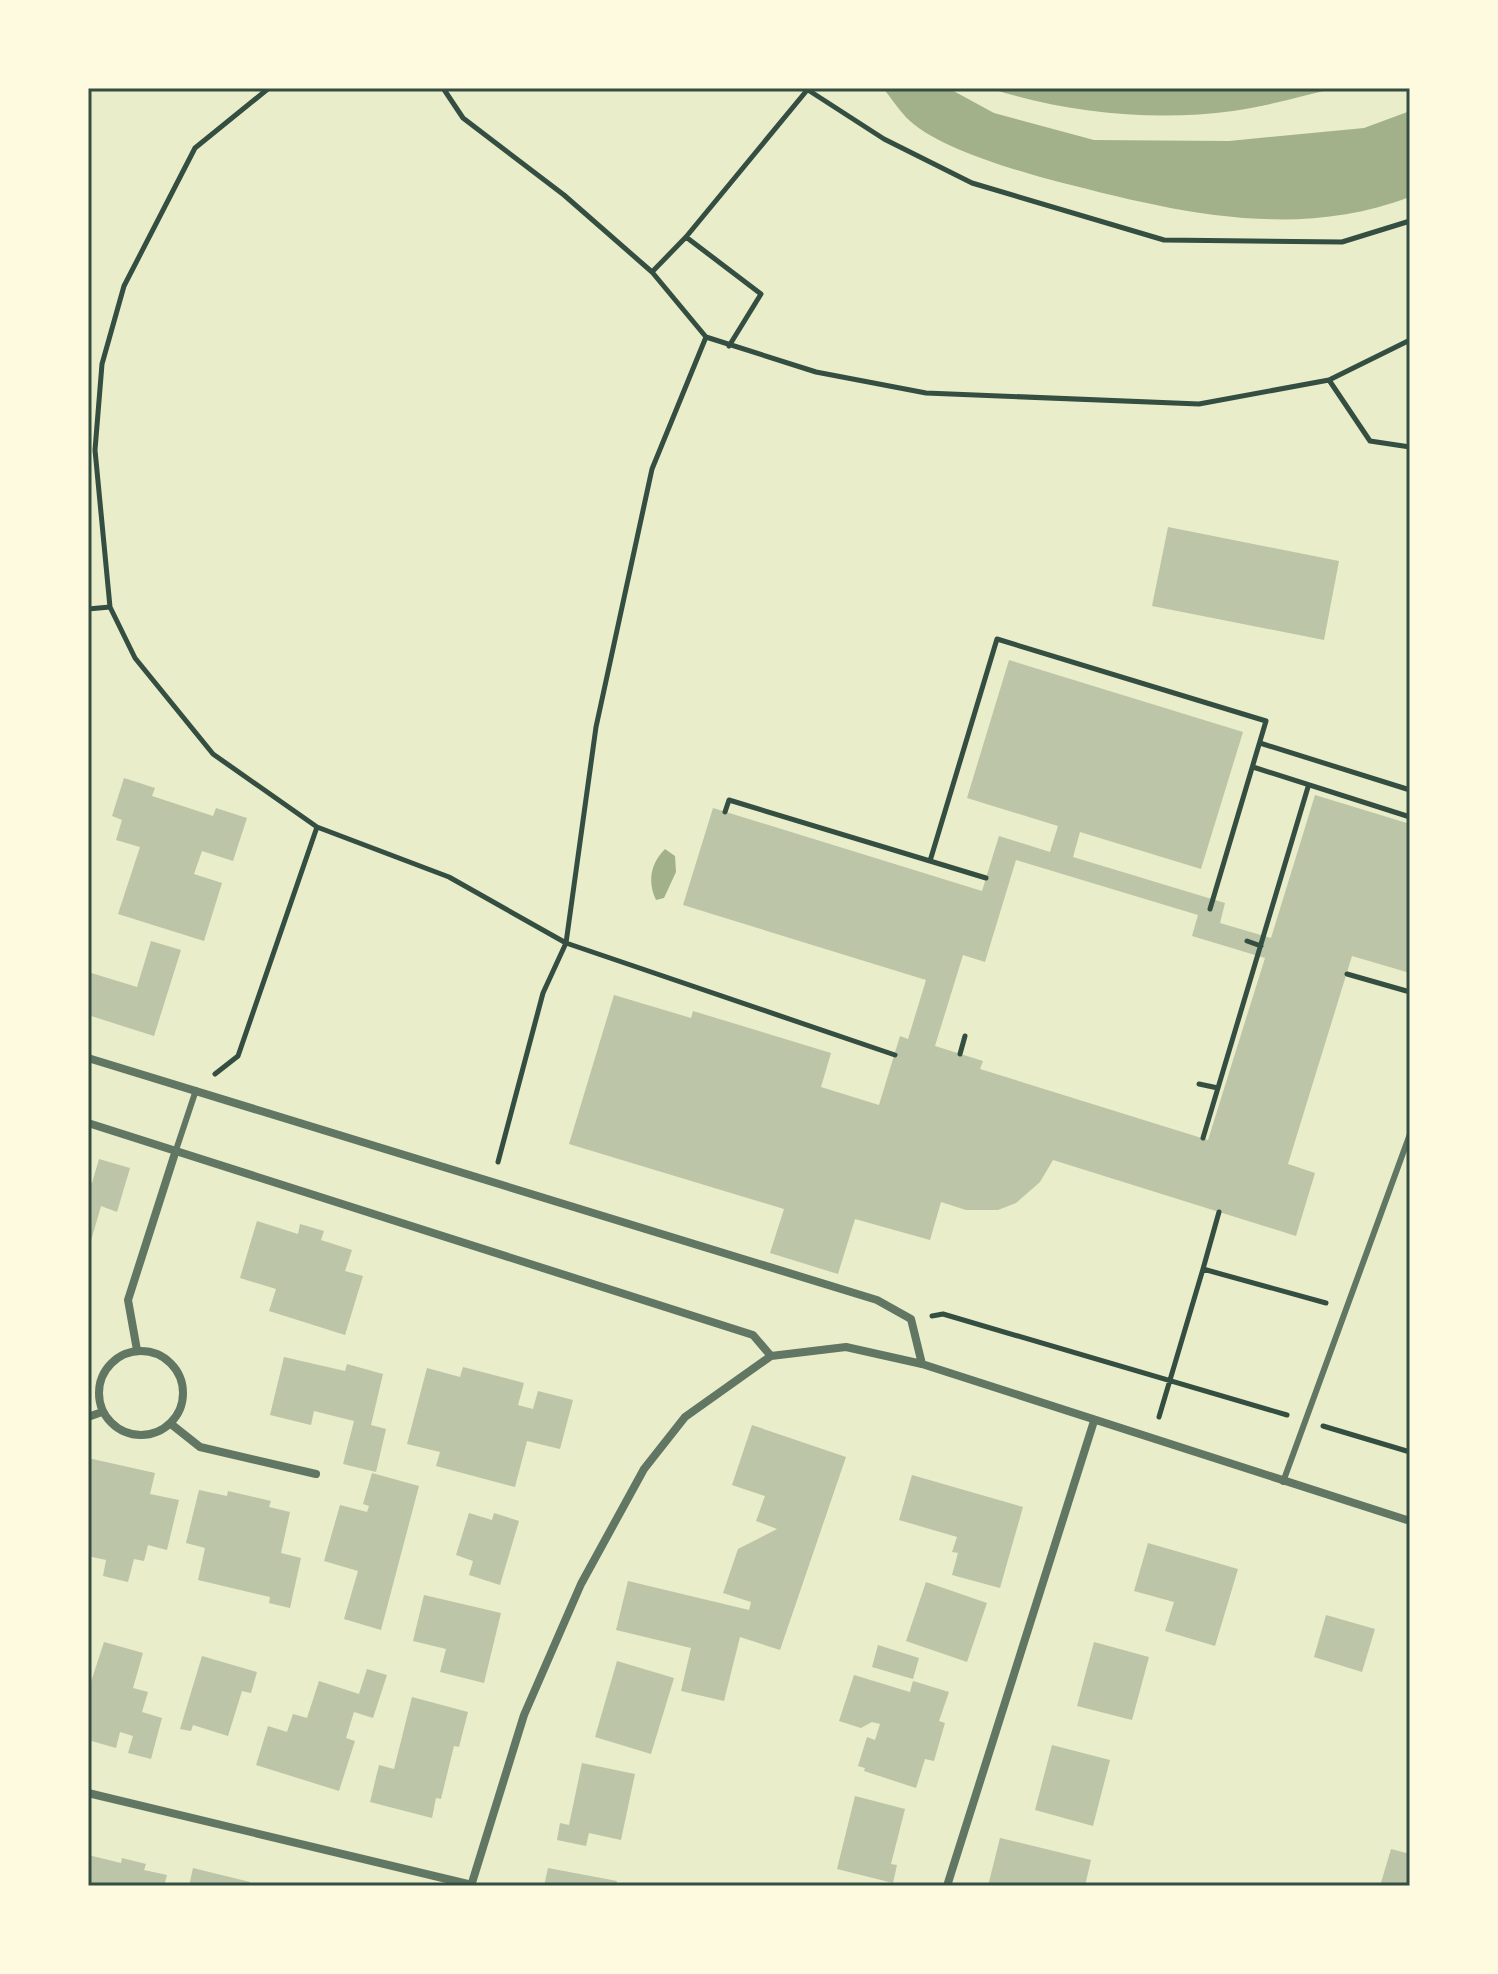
<svg xmlns="http://www.w3.org/2000/svg" width="1498" height="1974" font-family="Montserrat,sans-serif">
	<style>
		.water { fill: #a3b18a }
		.building { fill: #bcc5a7; fill-rule: evenodd }
		.lines { fill: none; stroke-linecap: round; stroke-linejoin: round }
		.path { stroke: #344e41; stroke-width: 5 }
		.service { stroke: #617663; stroke-width: 6 }
		.minor { stroke: #617663; stroke-width: 8 }
		.neatline { fill: none; stroke: #344e41; stroke-width: 3 }
	</style>
	<rect width="100%" height="100%" fill="#e9edc9"/>
	<path class="water" d="M 883,88 L 948,88 L 994,113 L 1094,140 L 1229,141 L 1364,128 L 1410,111 L 1410,197 C 1289,243 1164,209 1044,178 C 1008,168 938,147 910,121 C 900,112 892,99 883,88 Z
		M 989,88 L 1336,88 C 1302,96 1268,106 1233,111 C 1154,122 1065,113 989,88 Z
		M 665,849 L 675,856 L 676,872 L 664,898 L 656,900 C 647,881 651,863 665,849 Z"/>
	<path class="building" d="M 1168,527 L 1339,561 L 1324,640 L 1152,606 Z
		M 1009,660 L 1243,732 L 1201,869 L 1080,832 L 1073,857 L 1225,903 L 1220,923 L 1271,938 L 1315,795 L 1410,824 L 1410,973 L 1352,956 L 1288,1164 L 1315,1173 L 1296,1236 L 1053,1160 L 1040,1182 L 1016,1203 L 998,1210 L 966,1210 L 941,1202 L 930,1240 L 855,1219 L 838,1274 L 770,1253 L 784,1209 L 569,1144 L 614,995 L 691,1018 L 693,1011 L 831,1053 L 821,1087 L 879,1105 L 900,1036 L 908,1039 L 926,980 L 683,905 L 713,808 L 982,891 L 999,836 L 1050,852 L 1058,826 L 967,798 ZM 1016,860 L 1198,915 L 1192,936 L 1265,958 L 1208,1140 L 980,1069 L 983,1061 L 935,1046 L 963,955 L 985,962 Z
		M 124,778 L 155,788 L 152,796 L 213,816 L 216,808 L 247,818 L 233,861 L 202,851 L 194,874 L 222,883 L 204,941 L 118,914 L 140,847 L 116,840 L 122,820 L 112,816 Z
		M 151,941 L 181,950 L 154,1036 L 88,1015 L 88,972 L 137,987 Z
		M 99,1159 L 130,1168 L 117,1212 L 101,1206 L 89,1248 L 88,1182 L 92,1183 Z
		M 257,1221 L 298,1234 L 300,1224 L 324,1231 L 321,1240 L 352,1250 L 345,1271 L 363,1276 L 345,1335 L 269,1311 L 276,1289 L 240,1278 Z
		M 284,1357 L 345,1371 L 347,1364 L 383,1374 L 371,1425 L 386,1429 L 376,1472 L 343,1464 L 354,1421 L 314,1411 L 311,1425 L 270,1415 Z
		M 463,1367 L 524,1383 L 518,1405 L 533,1409 L 538,1391 L 573,1400 L 560,1449 L 527,1441 L 515,1487 L 436,1466 L 440,1452 L 407,1444 L 427,1368 L 460,1377 Z
		M 752,1425 L 846,1457 L 780,1650 L 740,1637 L 724,1701 L 681,1691 L 691,1648 L 616,1630 L 628,1581 L 749,1610 L 751,1602 L 723,1593 L 738,1549 L 777,1529 L 756,1521 L 765,1496 L 732,1485 Z
		M 88,1458 L 155,1473 L 150,1494 L 179,1500 L 167,1550 L 148,1545 L 144,1561 L 134,1559 L 128,1582 L 103,1576 L 106,1560 L 88,1556 Z
		M 372,1473 L 419,1486 L 381,1630 L 344,1619 L 358,1571 L 324,1561 L 340,1505 L 367,1512 L 369,1506 L 363,1504 Z
		M 912,1475 L 1023,1507 L 1000,1588 L 952,1575 L 958,1553 L 952,1552 L 957,1537 L 899,1520 Z
		M 199,1490 L 227,1496 L 228,1491 L 271,1501 L 269,1507 L 290,1512 L 281,1553 L 301,1558 L 290,1608 L 269,1603 L 270,1597 L 198,1580 L 205,1548 L 186,1543 Z
		M 469,1513 L 492,1520 L 494,1513 L 519,1521 L 500,1585 L 469,1575 L 473,1561 L 456,1555 Z
		M 1148,1543 L 1238,1569 L 1215,1646 L 1165,1631 L 1174,1602 L 1134,1591 Z
		M 926,1582 L 987,1603 L 967,1662 L 906,1641 Z
		M 424,1595 L 501,1613 L 484,1683 L 440,1672 L 446,1649 L 413,1641 Z
		M 1326,1615 L 1375,1629 L 1362,1672 L 1314,1657 Z
		M 104,1642 L 143,1653 L 133,1688 L 148,1692 L 142,1712 L 162,1718 L 151,1759 L 128,1753 L 133,1736 L 120,1732 L 116,1748 L 88,1740 L 88,1691 Z
		M 1094,1642 L 1149,1657 L 1132,1720 L 1077,1706 Z
		M 878,1645 L 919,1658 L 913,1679 L 872,1667 Z
		M 202,1656 L 257,1672 L 251,1693 L 242,1691 L 228,1736 L 193,1725 L 191,1731 L 180,1729 Z
		M 617,1661 L 674,1678 L 651,1754 L 595,1737 Z
		M 367,1669 L 387,1675 L 373,1718 L 354,1712 L 346,1738 L 355,1741 L 339,1791 L 256,1765 L 268,1726 L 287,1732 L 293,1714 L 307,1718 L 319,1681 L 359,1694 Z
		M 854,1675 L 910,1692 L 913,1681 L 949,1692 L 939,1721 L 945,1723 L 934,1761 L 925,1759 L 916,1788 L 864,1771 L 865,1768 L 858,1766 L 867,1737 L 875,1740 L 880,1724 L 872,1722 L 861,1728 L 839,1721 Z
		M 412,1697 L 468,1712 L 459,1747 L 454,1746 L 441,1799 L 436,1798 L 432,1818 L 370,1802 L 379,1765 L 394,1769 Z
		M 1052,1745 L 1110,1760 L 1093,1826 L 1035,1810 Z
		M 582,1763 L 635,1774 L 621,1840 L 589,1833 L 586,1846 L 557,1840 L 560,1823 L 569,1825 Z
		M 855,1796 L 905,1809 L 891,1864 L 897,1865 L 893,1883 L 837,1869 Z
		M 1000,1838 L 1091,1860 L 1085,1886 L 988,1886 Z
		M 1391,1849 L 1410,1854 L 1410,1886 L 1380,1886 Z
		M 88,1855 L 121,1863 L 122,1858 L 146,1864 L 144,1870 L 167,1875 L 164,1886 L 88,1886 Z
		M 193,1868 L 250,1882 L 249,1886 L 189,1886 Z
		M 548,1868 L 617,1881 L 616,1886 L 544,1886 Z"/>
	<g class="lines">
		<path class="path" d="M 269,88 L 195,148 L 124,286 L 102,364 L 95,450 L 110,607 L 135,658 L 213,754 L 317,827 L 449,877 L 566,943 L 895,1055
			M 443,88 L 463,118 L 564,195 L 652,272 L 706,337 L 816,372 L 926,393 L 1199,404 L 1329,380 L 1410,340
			M 805,88 L 884,139 L 972,183 L 1164,240 L 1342,242 L 1410,221
			M 686,237 L 761,294 L 729,346
			M 652,272 L 686,237 L 808,89
			M 1329,380 L 1370,441 L 1410,447
			M 88,609 L 110,607
			M 1260,743 L 1410,790
			M 1253,767 L 1410,817
			M 725,812 L 729,800 L 930,861 L 997,639 L 1266,721 L 1210,909
			M 930,861 L 986,878
			M 1247,941 L 1261,946
			M 1347,974 L 1410,992
			M 960,1054 L 965,1036
			M 215,1074 L 238,1056 L 317,827
			M 1199,1084 L 1218,1088
			M 1203,1138 L 1308,787
			M 498,1162 L 543,993 L 566,943 L 596,727 L 652,469 L 706,337
			M 1203,1269 L 1219,1212
			M 932,1316 L 943,1314 L 1287,1415
			M 1159,1417 L 1203,1269 L 1326,1303
			M 1323,1426 L 1410,1452"/>
		<path class="service" d="M 176,1150 L 196,1090
			M 1283,1482 L 1410,1134"/>
		<path class="minor" d="M 88,1058 L 877,1300 L 911,1319 L 922,1364
			M 88,1123 L 753,1335 L 771,1356
			M 137,1350 L 128,1300 L 176,1150
			M99 1393a42 42 0 1 1 84 0a42 42 0 1 1-84 0Z
			M 88,1417 L 102,1412
			M 171,1424 L 200,1447 L 316,1474
			M 88,1793 L 472,1885
			M 471,1886 L 524,1715 L 581,1584 L 644,1469 L 685,1417 L 771,1356 L 846,1347 L 922,1364 L 1410,1521
			M 947,1886 L 1094,1421"/>
	</g>
	<rect width="1498" height="1974" fill="none" stroke="#fefae0" stroke-width="180"/>
	<rect x="90" y="90" width="1318" height="1794" class="neatline"/>
</svg>
